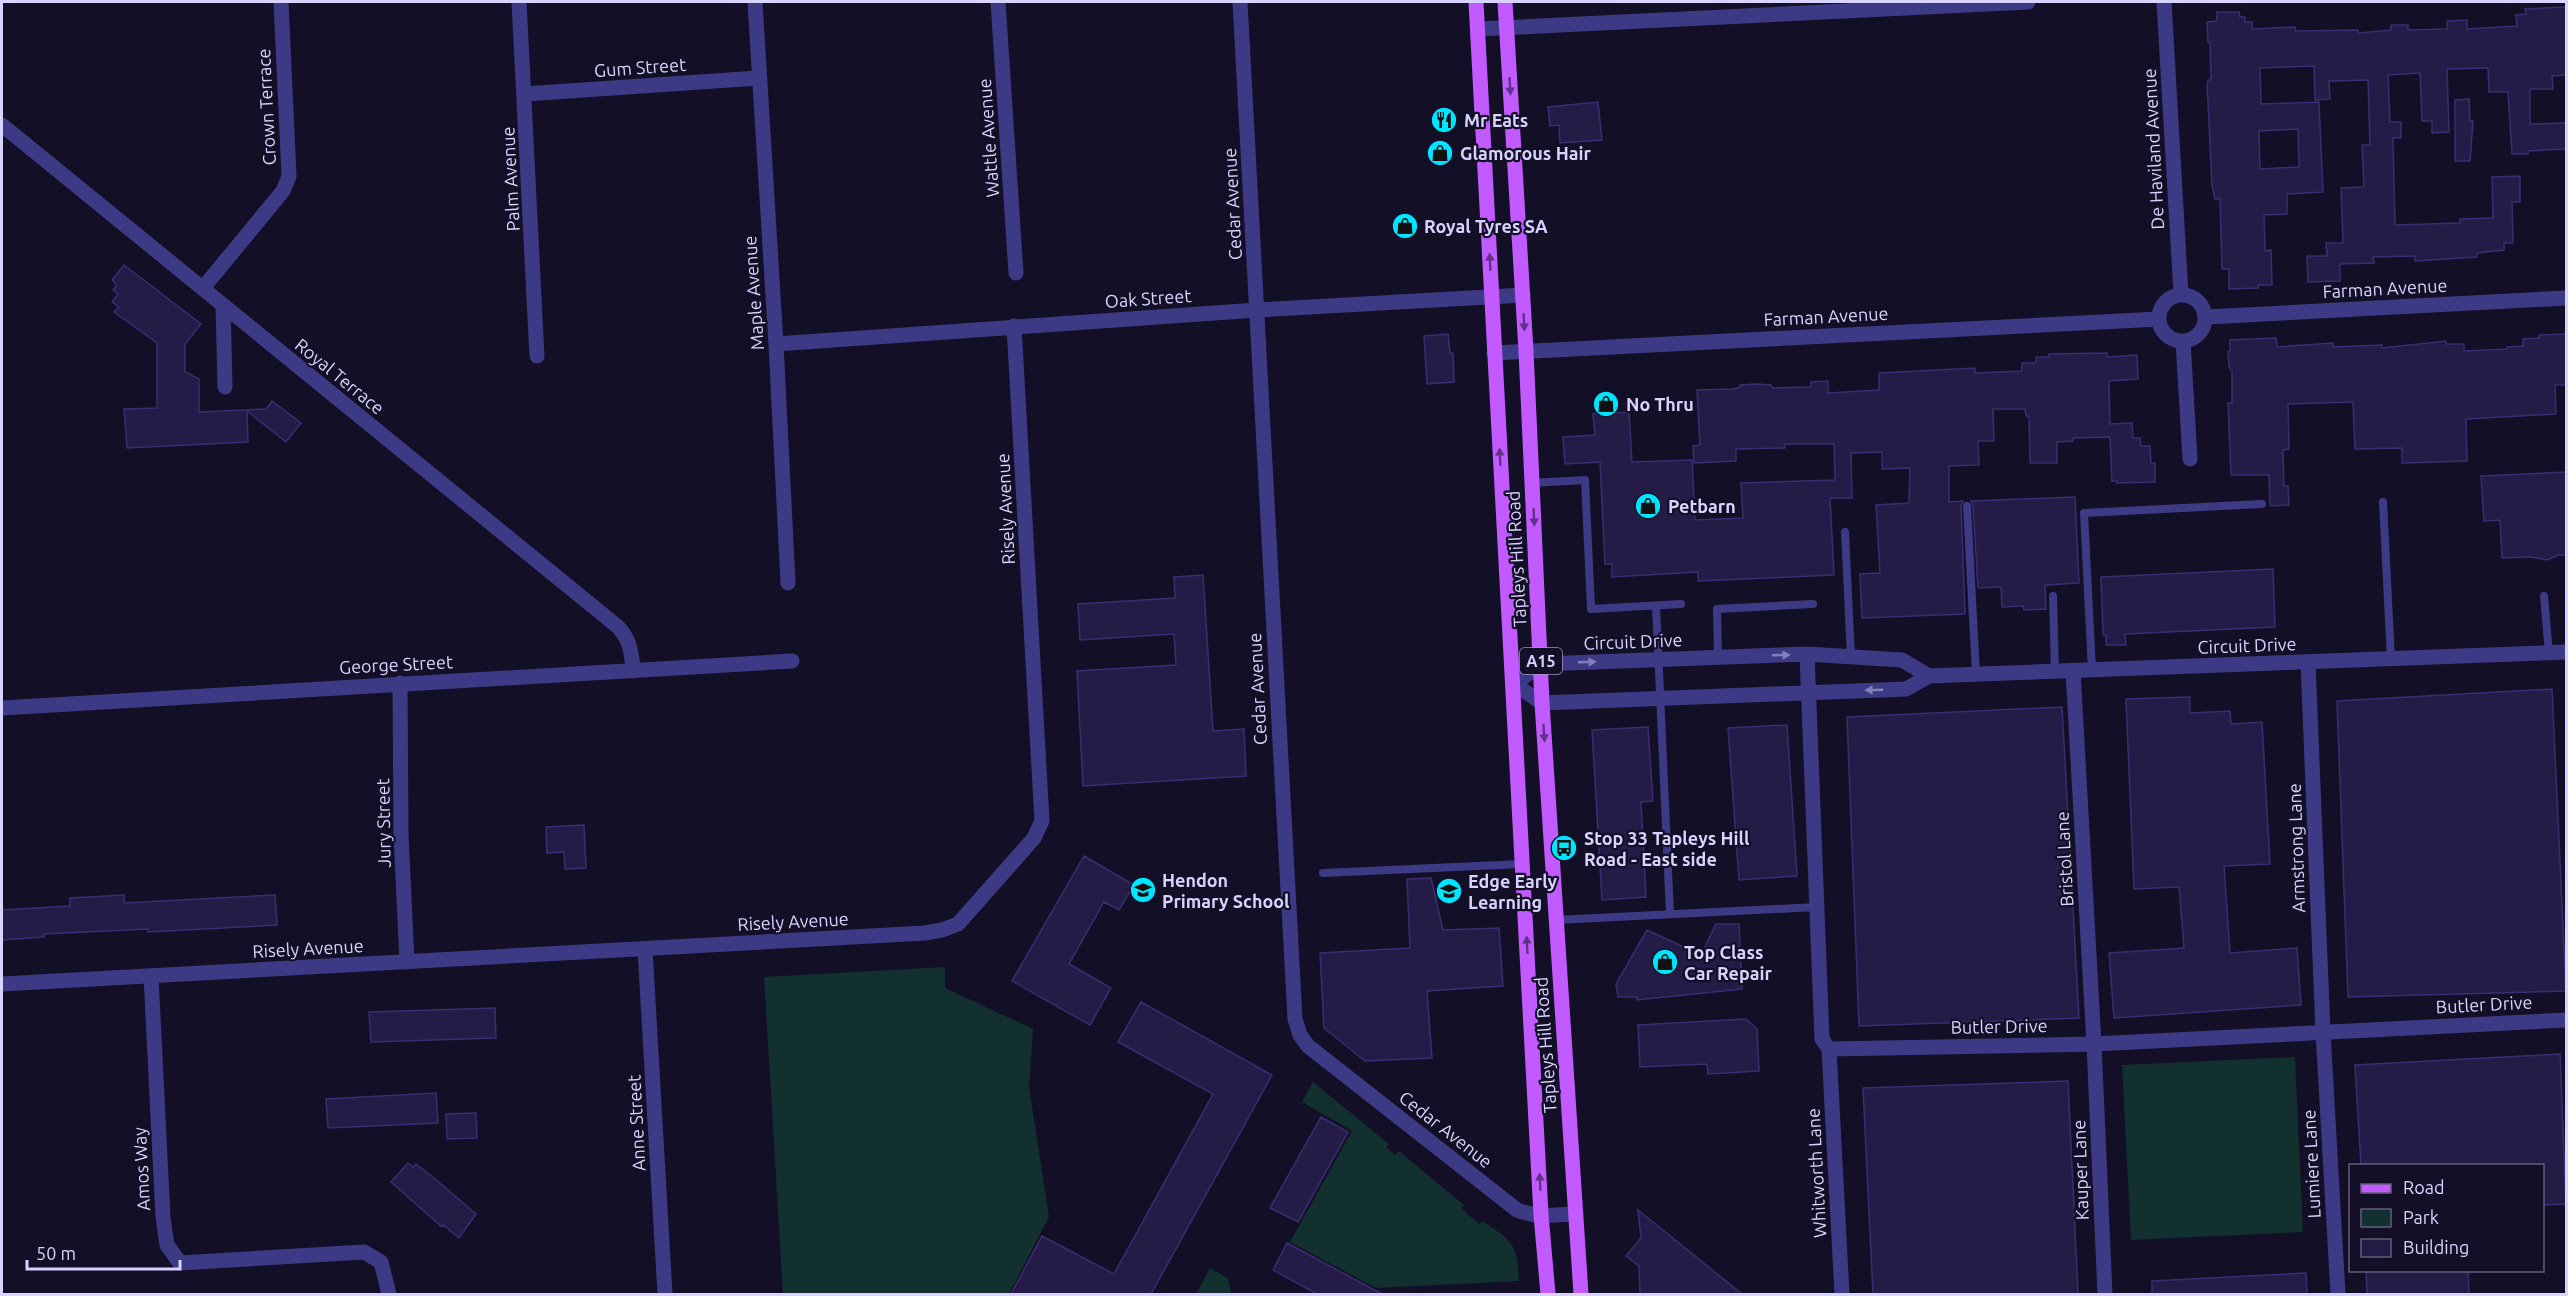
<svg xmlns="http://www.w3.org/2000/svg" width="2568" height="1296" font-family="Ubuntu,sans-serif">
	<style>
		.green { fill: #12302f }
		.building { fill: #241b47; stroke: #3b2d73; stroke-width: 1.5; fill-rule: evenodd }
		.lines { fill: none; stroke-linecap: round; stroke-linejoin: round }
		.lane { stroke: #3d3a85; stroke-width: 8 }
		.street { stroke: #3d3a85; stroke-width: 15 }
		.primary { stroke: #c25bff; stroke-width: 15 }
		.oneway { fill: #623188 }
		.oneway2 { fill: #837fbc }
		.labels { text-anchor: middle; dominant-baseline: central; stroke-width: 4.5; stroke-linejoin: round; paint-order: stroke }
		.shield { fill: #130f26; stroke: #9e99be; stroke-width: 1.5 }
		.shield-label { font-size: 16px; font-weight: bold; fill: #d9d4ff }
		.street-label { font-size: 18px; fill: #d9d4ff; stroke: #130f26 }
		.poi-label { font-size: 18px; font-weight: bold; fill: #d9d4ff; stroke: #130f26; text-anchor: start }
	</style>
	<rect width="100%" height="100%" fill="#130f26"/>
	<path class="green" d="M 945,967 L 945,988 L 1033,1029 L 1029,1087 L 1049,1217 L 1009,1294 L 783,1294 L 764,977 Z
		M 2295,1057 L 2303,1232 L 2131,1240 L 2122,1065 Z
		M 1313,1082 L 1389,1144 L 1386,1147 L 1395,1155 L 1399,1151 L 1464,1205 L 1461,1208 L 1479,1224 L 1482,1221 C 1512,1240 1518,1244 1519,1281 L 1376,1288 L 1290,1242 L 1352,1131 L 1302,1102 Z
		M 1210,1268 L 1228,1278 L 1231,1294 L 1196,1294 Z"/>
	<path class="building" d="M 2566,7 L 2566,75 L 2552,76 L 2553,89 L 2530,89 L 2530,124 L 2566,123 L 2566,149 L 2528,151 L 2528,154 L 2512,154 L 2508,92 L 2489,92 L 2488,68 L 2447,69 L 2449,132 L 2432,133 L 2432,121 L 2422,121 L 2420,73 L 2388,75 L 2390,122 L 2401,122 L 2401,138 L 2393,138 L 2395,225 L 2460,223 L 2460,219 L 2493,218 L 2492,177 L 2520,176 L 2520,202 L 2512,202 L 2513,243 L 2504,243 L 2504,250 L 2477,253 L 2477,257 L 2415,261 L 2415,256 L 2373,257 L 2374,263 L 2340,264 L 2340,281 L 2308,282 L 2307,256 L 2327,256 L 2326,243 L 2343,243 L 2341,188 L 2364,187 L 2362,145 L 2370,145 L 2368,80 L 2329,81 L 2330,99 L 2315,100 L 2314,66 L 2260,68 L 2261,104 L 2319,102 L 2323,192 L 2287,194 L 2287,214 L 2264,215 L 2265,251 L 2271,250 L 2272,285 L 2258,285 L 2258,288 L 2229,289 L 2229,269 L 2222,269 L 2220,199 L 2215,199 L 2212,186 L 2208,102 L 2207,86 L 2208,80 L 2211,80 L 2210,42 L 2208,42 L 2207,22 L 2217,21 L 2217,12 L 2239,12 L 2240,17 L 2245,17 L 2245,22 L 2252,22 L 2252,29 L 2295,27 L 2296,31 L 2358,30 L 2359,33 L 2391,30 L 2391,25 L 2408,25 L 2408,30 L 2447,29 L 2447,21 L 2467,20 L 2467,29 L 2517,26 L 2516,15 L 2526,14 L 2525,9 ZM 2298,129 L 2299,167 L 2260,169 L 2259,131 Z
		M 2469,99 L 2470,121 L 2473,121 L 2470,161 L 2455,161 L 2455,100 Z
		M 1598,102 L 1602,140 L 1560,143 L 1559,125 L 1550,126 L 1548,107 Z
		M 124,265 L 201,324 L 185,344 L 185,372 L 199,379 L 199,412 L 266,409 L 272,401 L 301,423 L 286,442 L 247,411 L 248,442 L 127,448 L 124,409 L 157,408 L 157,343 L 114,312 L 119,307 L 112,302 L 118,294 L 113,290 L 117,285 L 112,280 Z
		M 1448,334 L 1450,353 L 1453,353 L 1454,382 L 1427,384 L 1424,336 Z
		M 2566,334 L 2566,385 L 2555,385 L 2556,414 L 2466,419 L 2467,461 L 2402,463 L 2402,448 L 2355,449 L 2353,402 L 2288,404 L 2289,449 L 2283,450 L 2284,486 L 2288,486 L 2289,505 L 2270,506 L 2269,475 L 2231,475 L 2228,403 L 2232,403 L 2232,371 L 2229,367 L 2228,352 L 2230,351 L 2230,340 L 2276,338 L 2277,347 L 2333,343 L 2333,347 L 2382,345 L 2382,348 L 2446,341 L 2446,344 L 2464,344 L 2464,351 L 2507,349 L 2507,347 L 2523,346 L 2523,339 L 2539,338 L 2539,335 Z
		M 2107,353 L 2107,357 L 2137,355 L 2138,379 L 2109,381 L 2110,424 L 2132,423 L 2133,438 L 2140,438 L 2141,446 L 2150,446 L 2151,463 L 2155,463 L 2155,482 L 2117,483 L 2117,481 L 2112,481 L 2110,437 L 2073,438 L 2073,441 L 2057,442 L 2057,463 L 2030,463 L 2029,416 L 2026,416 L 2025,409 L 1993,409 L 1994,441 L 1978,441 L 1979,465 L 1949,466 L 1949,502 L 1963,501 L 1961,506 L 1965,614 L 1862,618 L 1860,574 L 1880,573 L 1876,505 L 1909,503 L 1910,468 L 1882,469 L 1882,452 L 1851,453 L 1852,498 L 1830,498 L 1834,575 L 1698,581 L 1698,572 L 1612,577 L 1612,564 L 1605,564 L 1600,462 L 1565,464 L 1563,437 L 1595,435 L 1593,414 L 1629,412 L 1632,462 L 1692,460 L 1695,520 L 1743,518 L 1741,483 L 1835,480 L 1834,444 L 1784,444 L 1785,448 L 1736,449 L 1736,461 L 1694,463 L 1693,446 L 1700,445 L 1697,390 L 1733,389 L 1740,387 L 1740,385 L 1757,384 L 1771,385 L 1773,388 L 1811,387 L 1811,382 L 1828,381 L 1828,393 L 1879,390 L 1879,373 L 1975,368 L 1975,373 L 2022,371 L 2022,363 L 2036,363 L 2036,357 L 2049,357 L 2049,354 Z
		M 2566,472 L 2566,555 L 2558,555 L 2547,560 L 2531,557 L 2502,558 L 2500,520 L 2484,521 L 2481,476 Z
		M 2075,497 L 2079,583 L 2045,585 L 2046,609 L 2024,610 L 2023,606 L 2002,607 L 2001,587 L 1978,588 L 1973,506 L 1971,501 Z
		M 2273,569 L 2275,627 L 2125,634 L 2126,645 L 2106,645 L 2106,635 L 2103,635 L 2101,577 Z
		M 1203,575 L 1213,731 L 1244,729 L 1246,776 L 1083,786 L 1077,671 L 1176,665 L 1174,634 L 1080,640 L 1078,604 L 1175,598 L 1174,577 Z
		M 2552,689 L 2566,991 L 2348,997 L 2337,701 Z
		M 2190,697 L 2190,713 L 2230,711 L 2231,724 L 2262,722 L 2270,864 L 2224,866 L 2230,953 L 2297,948 L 2301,1005 L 2114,1018 L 2109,953 L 2184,948 L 2179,887 L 2134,889 L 2126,699 Z
		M 2062,707 L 2079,1018 L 1859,1026 L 1847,717 Z
		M 1787,725 L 1797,876 L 1739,880 L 1728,728 Z
		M 1648,727 L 1653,801 L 1641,802 L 1646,897 L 1602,900 L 1592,730 Z
		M 584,825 L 586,868 L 565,869 L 564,852 L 547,853 L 546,827 Z
		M 1084,856 L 1134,885 L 1119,910 L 1104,902 L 1069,964 L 1111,988 L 1090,1025 L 1012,981 Z
		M 1431,878 L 1443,930 L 1499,928 L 1503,986 L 1427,991 L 1432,1058 L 1365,1061 L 1324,1028 L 1320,953 L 1410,948 L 1407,879 Z
		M 124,895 L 124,903 L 275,895 L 277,925 L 148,932 L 148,929 L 44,934 L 44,937 L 2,940 L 2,910 L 70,906 L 70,898 Z
		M 1716,924 L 1739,924 L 1742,989 L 1637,1000 L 1637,997 L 1618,997 L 1616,984 L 1647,930 L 1701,955 Z
		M 1141,1002 L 1272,1075 L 1151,1294 L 1011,1294 L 1042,1236 L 1114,1274 L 1213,1094 L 1118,1042 Z
		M 495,1008 L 496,1038 L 371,1042 L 369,1012 Z
		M 1746,1019 L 1757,1029 L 1759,1071 L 1708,1074 L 1707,1064 L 1640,1067 L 1638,1025 Z
		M 2560,1054 L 2566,1204 L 2542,1205 L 2542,1166 L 2361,1166 L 2355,1065 Z
		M 2068,1081 L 2078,1294 L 1873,1294 L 1863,1088 Z
		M 436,1093 L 438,1123 L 328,1128 L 326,1099 Z
		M 476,1113 L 477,1138 L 447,1139 L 446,1114 Z
		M 1321,1117 L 1348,1132 L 1298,1222 L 1270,1208 Z
		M 408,1163 L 413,1167 L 416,1164 L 434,1178 L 476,1214 L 459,1238 L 443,1225 L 442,1227 L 391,1182 Z
		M 1638,1210 L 1742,1294 L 1640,1294 L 1639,1266 L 1626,1256 L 1641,1238 Z
		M 1287,1243 L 1382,1294 L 1317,1294 L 1273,1270 Z
		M 2366,1270 L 2468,1270 L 2469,1294 L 2367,1294 Z
		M 2306,1273 L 2307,1294 L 2152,1294 L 2152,1281 Z"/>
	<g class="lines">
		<path class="lane" d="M 1532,483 L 1585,480 L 1591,609 L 1681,604
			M 2383,502 L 2391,659
			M 1967,506 L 1976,674
			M 1845,532 L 1851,657
			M 2053,596 L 2055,672
			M 2544,596 L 2549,653
			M 1656,606 L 1670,914
			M 1718,657 L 1717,609 L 1813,604
			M 2092,670 L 2084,513 L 2262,504
			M 1323,873 L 1522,864
			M 1556,920 L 1817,907"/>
		<path class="street" d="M 519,2 L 537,356
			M 755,2 L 776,344 L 788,583
			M 998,2 L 1016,273
			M 1240,2 L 1295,1019 L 1300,1035 L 1308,1046 L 1517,1210 C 1536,1218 1556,1215 1576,1214
			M 2164,2 L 2181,294
			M 1478,29 L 2028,2
			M 525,94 L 758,78
			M 2,125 L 617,626 C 630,638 632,654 633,671
			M 203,288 L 283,191 L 289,176 L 281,2
			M2159 318a23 23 0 1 1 46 0a23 23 0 1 1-46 0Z
			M 223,306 L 225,387
			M 2206,317 L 2566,298
			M 2183,341 L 2190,459
			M 776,344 L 1257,310 L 1523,295
			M 1494,353 L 2159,319
			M 1807,654 L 1822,1039 L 1829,1049 L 2094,1044 L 2566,1020
			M 2308,663 L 2323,1032 L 2338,1294
			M 2073,671 L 2094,1044 L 2105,1294
			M 1929,676 L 1902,660 L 1807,654 L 1541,664 L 1514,684 L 1542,703 L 1906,689 L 1929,676 L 2566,652
			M 400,683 L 401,834 L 407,962
			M 2,708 L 792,661
			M 645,949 L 665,1294
			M 151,976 L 163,1217 L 167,1245 L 180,1263 L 364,1252 L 381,1262 L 389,1294
			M 2,984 L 925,933 L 942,930 L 958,924 L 1034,838 L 1042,821 L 1014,326
			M 1829,1049 L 1842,1294"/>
		<path class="primary" d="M 1476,2 L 1541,1215 L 1548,1294
			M 1505,2 L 1526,351 L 1542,703 L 1581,1294"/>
	</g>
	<defs><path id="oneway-solid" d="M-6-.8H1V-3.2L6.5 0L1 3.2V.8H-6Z" transform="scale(1.5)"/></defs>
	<g class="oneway">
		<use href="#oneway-solid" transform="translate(1510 86) rotate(87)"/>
		<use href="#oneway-solid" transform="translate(1490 262) rotate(-93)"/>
		<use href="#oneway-solid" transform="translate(1524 322) rotate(87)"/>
		<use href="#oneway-solid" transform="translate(1500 457) rotate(-93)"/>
		<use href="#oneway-solid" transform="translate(1534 517) rotate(87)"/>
		<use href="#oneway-solid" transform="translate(1544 733) rotate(86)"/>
		<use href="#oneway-solid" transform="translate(1527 945) rotate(-93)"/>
		<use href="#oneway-solid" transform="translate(1540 1182) rotate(-93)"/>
	</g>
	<g class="oneway2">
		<use href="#oneway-solid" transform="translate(1781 655) rotate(-2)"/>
		<use href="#oneway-solid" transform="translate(1587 662) rotate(-2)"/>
		<use href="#oneway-solid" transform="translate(1874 690) rotate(178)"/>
	</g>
	<defs>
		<g id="restaurant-disc" transform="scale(1.35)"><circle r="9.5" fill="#00e5ff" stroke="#130f26"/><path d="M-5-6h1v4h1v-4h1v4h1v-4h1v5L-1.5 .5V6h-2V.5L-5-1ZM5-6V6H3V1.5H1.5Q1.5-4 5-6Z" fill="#111"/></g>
		<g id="shop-disc" transform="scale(1.35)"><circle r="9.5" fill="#00e5ff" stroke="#130f26"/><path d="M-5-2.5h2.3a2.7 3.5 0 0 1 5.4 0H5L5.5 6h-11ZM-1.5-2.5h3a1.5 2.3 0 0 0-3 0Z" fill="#111"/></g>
		<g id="bus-disc" transform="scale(1.35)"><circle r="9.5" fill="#00e5ff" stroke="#130f26"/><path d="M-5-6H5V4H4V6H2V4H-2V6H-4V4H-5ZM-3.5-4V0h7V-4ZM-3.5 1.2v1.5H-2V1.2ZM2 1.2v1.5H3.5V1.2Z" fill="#111"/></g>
		<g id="school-disc" transform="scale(1.35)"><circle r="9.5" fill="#00e5ff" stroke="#130f26"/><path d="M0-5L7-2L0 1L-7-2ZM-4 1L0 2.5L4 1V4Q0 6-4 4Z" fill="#111"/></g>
	</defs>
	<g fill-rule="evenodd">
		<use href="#restaurant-disc" x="1444" y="120"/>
		<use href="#shop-disc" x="1440" y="153"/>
		<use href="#shop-disc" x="1405" y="226"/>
		<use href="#shop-disc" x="1606" y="404"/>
		<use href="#shop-disc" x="1648" y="506"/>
		<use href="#bus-disc" x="1564" y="848"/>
		<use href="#school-disc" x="1143" y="890"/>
		<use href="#school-disc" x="1449" y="891"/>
		<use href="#shop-disc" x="1665" y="962"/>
	</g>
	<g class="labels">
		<rect class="shield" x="1520" y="648" width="42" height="26" rx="4.5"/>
		<g class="shield-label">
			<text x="1541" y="661">A15</text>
		</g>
		<g class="street-label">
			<text transform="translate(640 67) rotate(-4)">Gum Street</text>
			<text transform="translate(266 107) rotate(-93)">Crown Terrace</text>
			<text transform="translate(988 138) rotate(-94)">Wattle Avenue</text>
			<text transform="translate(2153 149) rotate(-93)">De Haviland Avenue</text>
			<text transform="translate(510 179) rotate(-93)">Palm Avenue</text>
			<text transform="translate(1232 204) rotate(-93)">Cedar Avenue</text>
			<text transform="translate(2385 288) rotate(-3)">Farman Avenue</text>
			<text transform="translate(753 293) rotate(-94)">Maple Avenue</text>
			<text transform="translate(1148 298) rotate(-4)">Oak Street</text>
			<text transform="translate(1826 316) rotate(-3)">Farman Avenue</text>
			<text transform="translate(340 376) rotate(39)">Royal Terrace</text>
			<text transform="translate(1005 509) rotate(-93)">Risely Avenue</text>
			<text transform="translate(1516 559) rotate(-93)">Tapleys Hill Road</text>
			<text transform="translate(1633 641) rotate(-2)">Circuit Drive</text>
			<text transform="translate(2247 645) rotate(-2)">Circuit Drive</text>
			<text transform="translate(396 664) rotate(-3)">George Street</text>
			<text transform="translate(1257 689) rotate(-93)">Cedar Avenue</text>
			<text transform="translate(383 823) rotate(-91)">Jury Street</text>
			<text transform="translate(2296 848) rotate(-92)">Armstrong Lane</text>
			<text transform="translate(2064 859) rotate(-93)">Bristol Lane</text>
			<text transform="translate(793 921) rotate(-3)">Risely Avenue</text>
			<text transform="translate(308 948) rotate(-3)">Risely Avenue</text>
			<text transform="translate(2484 1004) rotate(-3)">Butler Drive</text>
			<text transform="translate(1999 1026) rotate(-1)">Butler Drive</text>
			<text transform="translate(1545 1045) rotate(-94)">Tapleys Hill Road</text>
			<text transform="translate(636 1123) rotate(-93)">Anne Street</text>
			<text transform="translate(1446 1129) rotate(38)">Cedar Avenue</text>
			<text transform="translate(2311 1164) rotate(-93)">Lumiere Lane</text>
			<text transform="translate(141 1169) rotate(-93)">Amos Way</text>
			<text transform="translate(2080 1170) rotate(-92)">Kauper Lane</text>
			<text transform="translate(1816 1173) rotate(-93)">Whitworth Lane</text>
		</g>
		<g class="poi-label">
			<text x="1464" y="120">Mr Eats</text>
			<text x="1460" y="153">Glamorous Hair</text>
			<text x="1424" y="226">Royal Tyres SA</text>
			<text x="1626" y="404">No Thru</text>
			<text x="1668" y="506">Petbarn</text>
			<text x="1584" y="838">Stop 33 Tapleys Hill<tspan x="1584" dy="21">Road - East side</tspan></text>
			<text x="1162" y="880">Hendon<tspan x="1162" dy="21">Primary School</tspan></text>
			<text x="1468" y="881">Edge Early<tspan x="1468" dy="21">Learning</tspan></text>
			<text x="1684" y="952">Top Class<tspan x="1684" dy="21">Car Repair</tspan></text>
		</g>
	</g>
	<rect width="2568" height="1296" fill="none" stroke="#d9d4ff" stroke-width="6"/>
	<rect x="2349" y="1164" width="195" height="108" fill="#130f26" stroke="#625e7d" stroke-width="1.5"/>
	<rect x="2361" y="1184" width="30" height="9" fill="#c25bff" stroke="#625e7d" stroke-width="1.5"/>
	<text x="2403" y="1194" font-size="18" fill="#d9d4ff">Road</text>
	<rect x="2361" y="1209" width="30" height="18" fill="#12302f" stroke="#625e7d" stroke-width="1.5"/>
	<text x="2403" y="1224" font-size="18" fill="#d9d4ff">Park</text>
	<rect x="2361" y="1239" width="30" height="18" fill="#241b47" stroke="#625e7d" stroke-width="1.5"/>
	<text x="2403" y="1254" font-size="18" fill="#d9d4ff">Building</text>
	<path d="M27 1260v9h153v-9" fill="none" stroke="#d9d4ff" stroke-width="3"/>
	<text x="36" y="1260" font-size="18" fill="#d9d4ff" stroke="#130f26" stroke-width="4.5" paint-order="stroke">50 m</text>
</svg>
